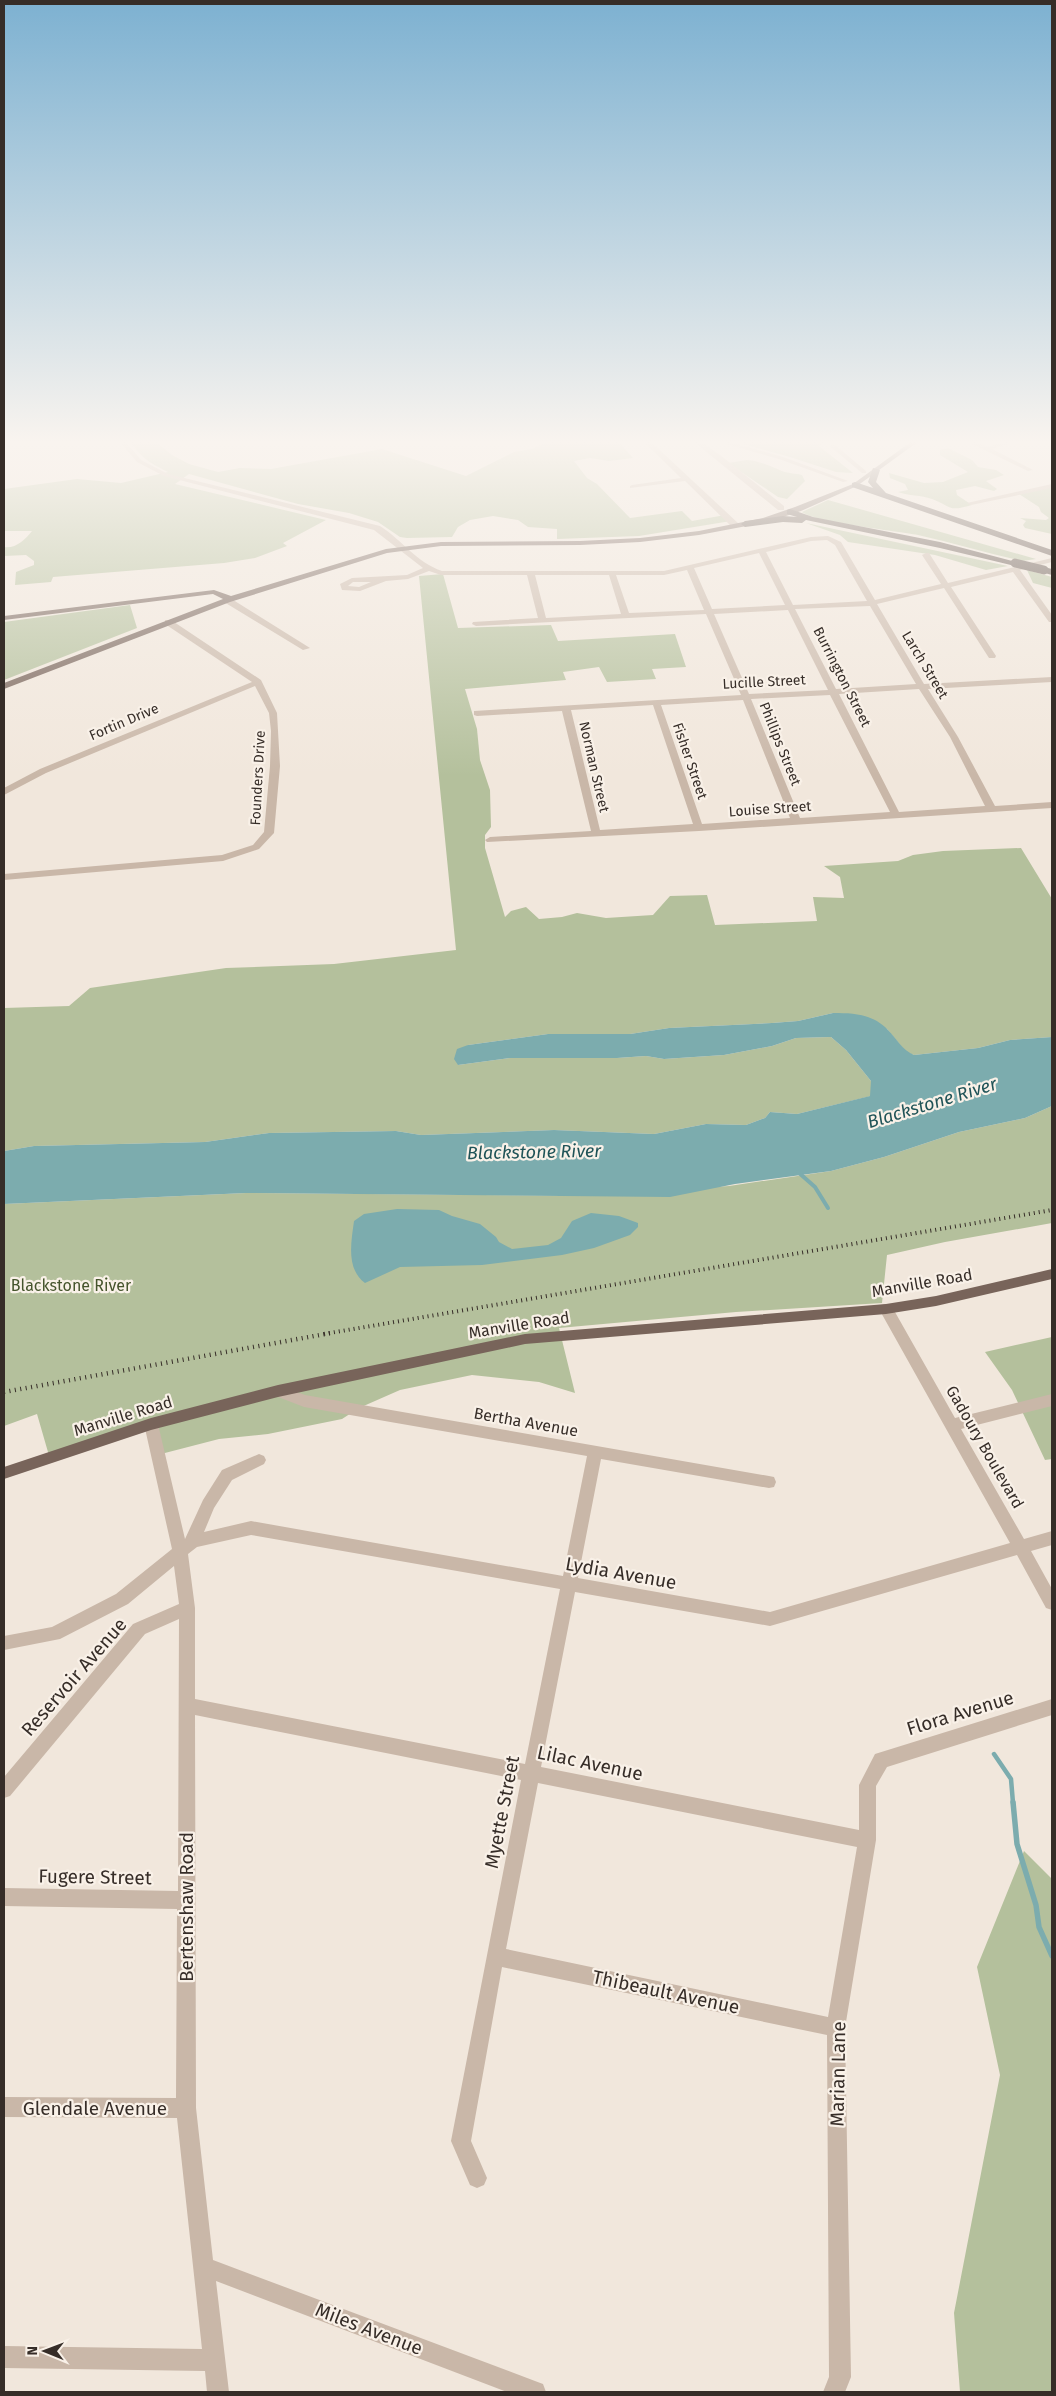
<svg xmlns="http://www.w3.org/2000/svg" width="1056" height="2396" font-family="'Fira Sans',sans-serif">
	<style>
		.green { fill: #b4c09c }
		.water { fill: #7cacae }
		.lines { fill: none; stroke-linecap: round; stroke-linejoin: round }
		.stream-far2 { stroke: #7cacae; stroke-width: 4 }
		.stream-far1 { stroke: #7cacae; stroke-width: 4.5 }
		.stream { stroke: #7cacae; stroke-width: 5.5 }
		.minor { fill: #c9b7a8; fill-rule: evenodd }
		.major { fill: #78645a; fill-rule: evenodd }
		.highway { fill: #57473f; fill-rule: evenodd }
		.rail-far1 { stroke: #362d28; stroke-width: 4; stroke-dasharray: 1 4; stroke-linecap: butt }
		.rail { stroke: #362d28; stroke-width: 4.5; stroke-dasharray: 1 4.5; stroke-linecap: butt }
		.highway-bridge { stroke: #57473f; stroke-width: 9 }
		.labels { text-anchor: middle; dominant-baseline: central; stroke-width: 4.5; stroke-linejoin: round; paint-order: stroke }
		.far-street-label { font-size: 14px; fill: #362d28; stroke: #f9f1e8 }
		.street-label { font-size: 16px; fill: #362d28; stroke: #f9f1e8 }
		.park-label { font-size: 16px; fill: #45542c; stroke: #f9f1e8 }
		.water-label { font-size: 18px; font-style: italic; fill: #1f5357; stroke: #f9f1e8 }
		.near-street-label { font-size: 19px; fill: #362d28; stroke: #f9f1e8 }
	</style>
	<rect width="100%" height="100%" fill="#f1e7dc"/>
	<path class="green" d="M 129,441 L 155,441 L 172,455 L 189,464 L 218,472 L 240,468 L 271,469 L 382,449 L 466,476 L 514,452 L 532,449 L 548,441 L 618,441 L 633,458 L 609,461 L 590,458 L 574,461 L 587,478 L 597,484 L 630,518 L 682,511 L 692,521 L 725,515 L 731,521 L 639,536 L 557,539 L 557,529 L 528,527 L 518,520 L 493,516 L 470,520 L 458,527 L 452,537 L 407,538 L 400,537 L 378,522 L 349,513 L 298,504 L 189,474 L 175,484 L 326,520 L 283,543 L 287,546 L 255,558 L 224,563 L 53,577 L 51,582 L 15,585 L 16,572 L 34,565 L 34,561 L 26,555 L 4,556 L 4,547 C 15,549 25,540 32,531 L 4,531 L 4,489 L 77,479 L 121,483 L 168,472 C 145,460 146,461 129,441 Z
		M 732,441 L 825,441 L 819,446 L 853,473 L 836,472 L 790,457 Z
		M 948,448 L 972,460 L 978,467 L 996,470 L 1004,475 L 986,481 L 997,489 L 994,491 L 975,486 L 956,490 L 957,495 L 972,505 C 947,512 953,507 932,499 C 921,495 909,496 898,492 L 908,490 L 905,484 L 890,478 L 889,473 L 924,483 L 943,482 L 968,472 L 940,455 L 940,450 Z
		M 747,460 C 760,461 770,466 782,471 C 789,474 796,473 802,475 L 805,481 L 787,499 L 778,497 L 728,463 Z
		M 1051,487 L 1052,534 L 1025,528 L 1023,525 L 1026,521 L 1020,518 L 1046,520 L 1049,518 L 1041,512 L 1039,507 L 1019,494 Z
		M 828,500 L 1036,559 L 1022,561 C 987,553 953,543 918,535 C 897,531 814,522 802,512 Z
		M 806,523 L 1008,566 L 986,570 L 935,555 L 848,542 L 840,535 Z
		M 1027,570 L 1052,577 L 1052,588 L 1033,583 Z
		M 443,574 L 458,628 L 551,625 L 558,641 L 675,634 L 686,667 L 652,669 L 656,679 L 607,682 L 599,667 L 563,672 L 566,680 L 465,689 L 477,729 L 480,760 L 490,790 L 491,827 L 485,835 L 485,848 L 505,917 L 511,911 L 526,907 L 539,919 L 562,917 L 577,913 L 606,918 L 653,915 L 670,896 L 707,895 L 715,925 L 817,921 L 813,897 L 844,898 L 840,877 L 824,866 L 898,861 L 913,855 L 943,851 L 1021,848 L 1052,899 L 1052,1037 L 1010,1040 L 978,1048 L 914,1055 L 906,1052 L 887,1029 L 833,1013 L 798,1021 L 772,1023 L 669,1028 L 630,1034 L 548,1034 L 468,1045 L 458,1065 L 510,1058 L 617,1058 L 646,1056 L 664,1059 L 724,1055 L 772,1046 L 796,1038 L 831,1037 L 846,1050 L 871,1081 L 871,1096 L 797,1114 L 770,1112 L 765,1118 L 746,1125 L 706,1124 L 654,1134 L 554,1130 L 421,1135 L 396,1131 L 269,1133 L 205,1142 L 34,1146 L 4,1151 L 4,1008 L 69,1006 L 90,988 L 226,968 L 334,964 L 456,950 L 419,576 Z
		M 130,605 L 137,628 L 4,680 L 4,622 Z
		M 1052,1106 L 1052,1223 L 945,1242 L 887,1255 L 882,1303 L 736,1312 L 559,1328 L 575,1393 L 539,1382 L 472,1375 L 400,1390 L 359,1408 L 342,1419 L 268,1434 L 219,1439 L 161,1454 L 153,1426 L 50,1459 L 37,1414 L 4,1426 L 4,1204 L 246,1193 L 587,1196 L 729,1186 L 831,1171 L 884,1157 L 959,1132 L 1025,1118 Z
		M 1052,1337 L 1052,1459 L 1045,1460 L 1012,1390 L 985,1352 Z
		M 1024,1851 L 1052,1879 L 1052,2392 L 960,2392 L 954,2313 L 1000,2075 L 977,1967 Z"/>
	<path class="water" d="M 833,1013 C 854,1013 873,1014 888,1030 C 897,1039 902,1050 914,1055 L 978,1048 L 1010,1040 L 1052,1037 L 1052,1106 L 1025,1118 L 959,1132 L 884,1157 L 831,1171 L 735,1184 L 670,1197 L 246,1193 L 4,1204 L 4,1151 L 34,1146 L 205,1142 L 269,1133 L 396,1131 L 421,1135 L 554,1130 L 654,1134 L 706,1124 L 746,1125 L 765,1118 L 770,1112 L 797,1114 L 870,1096 L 871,1081 L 846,1050 L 831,1037 L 796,1038 L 772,1046 L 724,1055 L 664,1059 L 646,1056 L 617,1058 L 510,1058 L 458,1065 L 454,1059 L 457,1049 L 468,1045 L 548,1034 L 630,1034 L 669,1028 L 772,1023 L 798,1021 Z
		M 397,1209 L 439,1210 L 452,1216 L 480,1224 L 496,1237 L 499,1242 L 512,1249 L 548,1245 L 561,1238 L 572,1221 L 591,1213 L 619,1216 L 638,1223 L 638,1227 L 630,1235 L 594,1248 L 562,1255 L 482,1265 L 400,1267 L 365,1283 C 346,1269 351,1243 354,1221 L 364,1214 Z"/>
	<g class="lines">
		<path class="stream-far2" d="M 798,1172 L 815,1187 L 828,1208"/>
		<path class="stream-far1" d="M 994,1754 L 1011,1779 L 1013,1803"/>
		<path class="stream" d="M 1013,1802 L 1017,1844 L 1036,1905 L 1039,1927 L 1052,1956"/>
		<path class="minor" d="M 119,441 L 125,441 L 141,460 L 168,474 L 380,526 C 402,540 416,562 442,571 L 664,571 L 811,537 L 828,536 L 841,542 L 875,600 L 941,584 L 922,555 L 926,553 L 929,553 L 948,583 L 1052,558 L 1052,562 L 1020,570 L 1052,615 L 1052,622 L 1049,622 L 1013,572 L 951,587 L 996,656 L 995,658 L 989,658 L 944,588 L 877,604 L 924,684 L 1052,677 L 1052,682 L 928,689 L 958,737 L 995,806 L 1052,802 L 1052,808 L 699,831 L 487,842 L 485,840 L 490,837 L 591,831 L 562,711 L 477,716 L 474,715 L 474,711 L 741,695 L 706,614 L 476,626 L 472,624 L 473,622 L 538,618 L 527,575 L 441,575 L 429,571 L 408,579 L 386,581 L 360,591 L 342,590 L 340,584 L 352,578 L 407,575 L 423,568 L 374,530 L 164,476 L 137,462 ZM 827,540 L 835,545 L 867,601 L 793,605 L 766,552 L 811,541 ZM 759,553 L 785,605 L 712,609 L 694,568 ZM 687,570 L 704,610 L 629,613 L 616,575 L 664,575 ZM 535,575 L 609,575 L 621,614 L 546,618 ZM 353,582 L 371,582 L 359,587 L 348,586 ZM 870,606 L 916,684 L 836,689 L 795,609 ZM 788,610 L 828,690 L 749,694 L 714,614 ZM 919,689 L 950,737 L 985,806 L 899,812 L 839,694 ZM 830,695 L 890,812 L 800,818 L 751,699 ZM 743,700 L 790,818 L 702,824 L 661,705 ZM 653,705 L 693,824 L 600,830 L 571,710 Z
			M 643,441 L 650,441 L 738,523 L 738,527 L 732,527 L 685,481 L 630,488 L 630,486 L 632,485 L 681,478 Z
			M 693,441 L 700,441 L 720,455 L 784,506 L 784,510 L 778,510 Z
			M 716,441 L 726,441 L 783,457 L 848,481 L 843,482 L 779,459 Z
			M 966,441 L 974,441 L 987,447 L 1008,441 L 1018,441 L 992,449 L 1033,470 L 1028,471 Z
			M 831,445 L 835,445 L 866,471 L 866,473 L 862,473 L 831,447 Z
			M 1052,484 L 1052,488 L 971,505 L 967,503 Z
			M 224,598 L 230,598 L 310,648 L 303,650 L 224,602 Z
			M 165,620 L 171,620 L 261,680 L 277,713 L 280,766 L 274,833 L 259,849 L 223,861 L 4,880 L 4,874 L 222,855 L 253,845 L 264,832 L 270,766 L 271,731 L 269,713 L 255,686 L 46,773 L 4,795 L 4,788 L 40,769 L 252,682 L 165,624 Z
			M 886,1304 L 891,1305 L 955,1418 L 1052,1394 L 1052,1406 L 961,1429 L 1024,1539 L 1052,1531 L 1052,1545 L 1031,1551 L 1052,1589 L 1052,1610 L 1046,1608 L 1017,1555 L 770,1626 L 575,1592 L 541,1767 L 859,1830 L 859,1785 L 875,1754 L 1052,1699 L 1052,1715 L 887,1767 L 876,1786 L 876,1840 L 845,2028 L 851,2377 L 845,2392 L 823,2392 L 829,2377 L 827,2035 L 502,1967 L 471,2141 L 487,2178 L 484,2185 L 477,2188 L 470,2185 L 451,2141 L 521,1780 L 195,1715 L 196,2108 L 213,2260 L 535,2381 L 543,2384 L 546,2392 L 507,2392 L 216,2281 L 229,2392 L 207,2392 L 205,2371 L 4,2368 L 4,2346 L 202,2349 L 177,2118 L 4,2117 L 4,2097 L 176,2098 L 177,1909 L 4,1906 L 4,1888 L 178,1891 L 179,1619 L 145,1634 L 10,1796 L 4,1798 L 4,1777 L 133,1624 L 179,1604 L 174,1566 L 128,1604 L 60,1639 L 4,1650 L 4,1636 L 52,1627 L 116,1594 L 172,1549 L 144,1424 L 146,1420 L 151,1418 L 156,1420 L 158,1424 L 185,1539 L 203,1500 L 222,1470 L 259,1454 L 264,1456 L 266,1460 L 264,1464 L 232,1480 L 214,1508 L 204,1532 L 251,1521 L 563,1576 L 587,1456 L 304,1407 L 273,1395 L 271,1391 L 273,1387 L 278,1385 L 305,1395 L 769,1476 L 774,1477 L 776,1482 L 774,1487 L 769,1488 L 601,1459 L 578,1578 L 770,1612 L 1010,1543 L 879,1309 L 881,1305 ZM 251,1535 L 560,1589 L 525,1764 L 195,1699 L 195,1608 L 188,1554 L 197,1547 ZM 538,1783 L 857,1847 L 828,2017 L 506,1949 Z"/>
		<path class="major" d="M 912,441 L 919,441 L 857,486 L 801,511 L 768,522 L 699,535 L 640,542 L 580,545 L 441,546 L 387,553 L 230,602 L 4,689 L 4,683 L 223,599 L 213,594 L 4,620 L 4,616 L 214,590 L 231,596 L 386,549 L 441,542 L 580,541 L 640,538 L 699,531 L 763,518 L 795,507 L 853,484 Z
			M 1052,1269 L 1052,1279 L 936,1306 L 886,1314 L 525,1344 L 278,1397 L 151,1430 L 4,1479 L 4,1467 L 151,1418 L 278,1385 L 525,1334 L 886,1304 L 936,1296 Z"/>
		<path class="highway" d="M 873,468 L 880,470 L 876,482 L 886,493 L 1052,550 L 1052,556 L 852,487 L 852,483 L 855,482 L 873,488 L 868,482 Z
			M 790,509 L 813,517 L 940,542 L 1020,563 L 1015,566 L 940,548 L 806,520 L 802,523 L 783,522 L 745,527 L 741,524 L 745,521 L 783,516 L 797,517 L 787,514 L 787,510 Z
			M 1044,567 L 1052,569 L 1052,575 L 1041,572 L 1041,568 Z"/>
		<path class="rail-far1" d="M 324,1334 L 1052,1210"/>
		<path class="rail" d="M 4,1392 L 331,1333"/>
		<path class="highway-bridge" d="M 1015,563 L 1044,570"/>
	</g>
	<linearGradient id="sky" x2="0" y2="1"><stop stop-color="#7db1d1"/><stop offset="0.57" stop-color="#f9f4ef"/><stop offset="1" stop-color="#f9f4ef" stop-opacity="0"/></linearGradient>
	<rect width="1056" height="776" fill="url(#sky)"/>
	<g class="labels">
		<g class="far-street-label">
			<text transform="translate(925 665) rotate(59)">Larch Street</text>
			<text transform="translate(842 677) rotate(63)">Burrington Street</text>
			<text transform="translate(764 682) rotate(-3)">Lucille Street</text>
			<text transform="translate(124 722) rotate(-23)">Fortin Drive</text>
			<text transform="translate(780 744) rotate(68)">Phillips Street</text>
			<text transform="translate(690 761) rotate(71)">Fisher Street</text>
			<text transform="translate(594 767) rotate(77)">Norman Street</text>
			<text transform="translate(258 778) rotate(-87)">Founders Drive</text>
			<text transform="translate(770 809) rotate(-4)">Louise Street</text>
		</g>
		<g class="street-label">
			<text transform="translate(922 1283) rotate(-10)">Manville Road</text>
			<text transform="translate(519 1325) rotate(-9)">Manville Road</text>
			<text transform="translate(123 1416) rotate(-17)">Manville Road</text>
			<text transform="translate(526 1422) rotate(10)">Bertha Avenue</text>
			<text transform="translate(985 1447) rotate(60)">Gadoury Boulevard</text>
		</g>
		<g class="park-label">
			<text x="71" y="1285">Blackstone River</text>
		</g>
		<g class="water-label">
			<text transform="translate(932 1103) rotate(-17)">Blackstone River</text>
			<text transform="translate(534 1152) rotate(-1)">Blackstone River</text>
		</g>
		<g class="near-street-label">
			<text transform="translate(621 1573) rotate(10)">Lydia Avenue</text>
			<text transform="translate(74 1677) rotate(-49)">Reservoir Avenue</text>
			<text transform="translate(960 1713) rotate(-17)">Flora Avenue</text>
			<text transform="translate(590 1763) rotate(12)">Lilac Avenue</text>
			<text transform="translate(502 1812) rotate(-79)">Myette Street</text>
			<text transform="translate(95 1877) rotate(1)">Fugere Street</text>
			<text transform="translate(186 1907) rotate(-90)">Bertenshaw Road</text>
			<text transform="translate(666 1992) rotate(12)">Thibeault Avenue</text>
			<text transform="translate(838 2074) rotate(-89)">Marian Lane</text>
			<text x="95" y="2108">Glendale Avenue</text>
			<text transform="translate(369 2329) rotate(21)">Miles Avenue</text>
		</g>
	</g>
	<rect width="1056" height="2396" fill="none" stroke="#362d28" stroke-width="10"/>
	<g transform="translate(45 2351) rotate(271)" stroke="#f9f1e8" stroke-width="4" paint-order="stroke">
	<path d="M0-4L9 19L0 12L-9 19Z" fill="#362d28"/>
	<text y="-8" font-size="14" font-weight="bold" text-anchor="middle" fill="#362d28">N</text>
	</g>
</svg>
